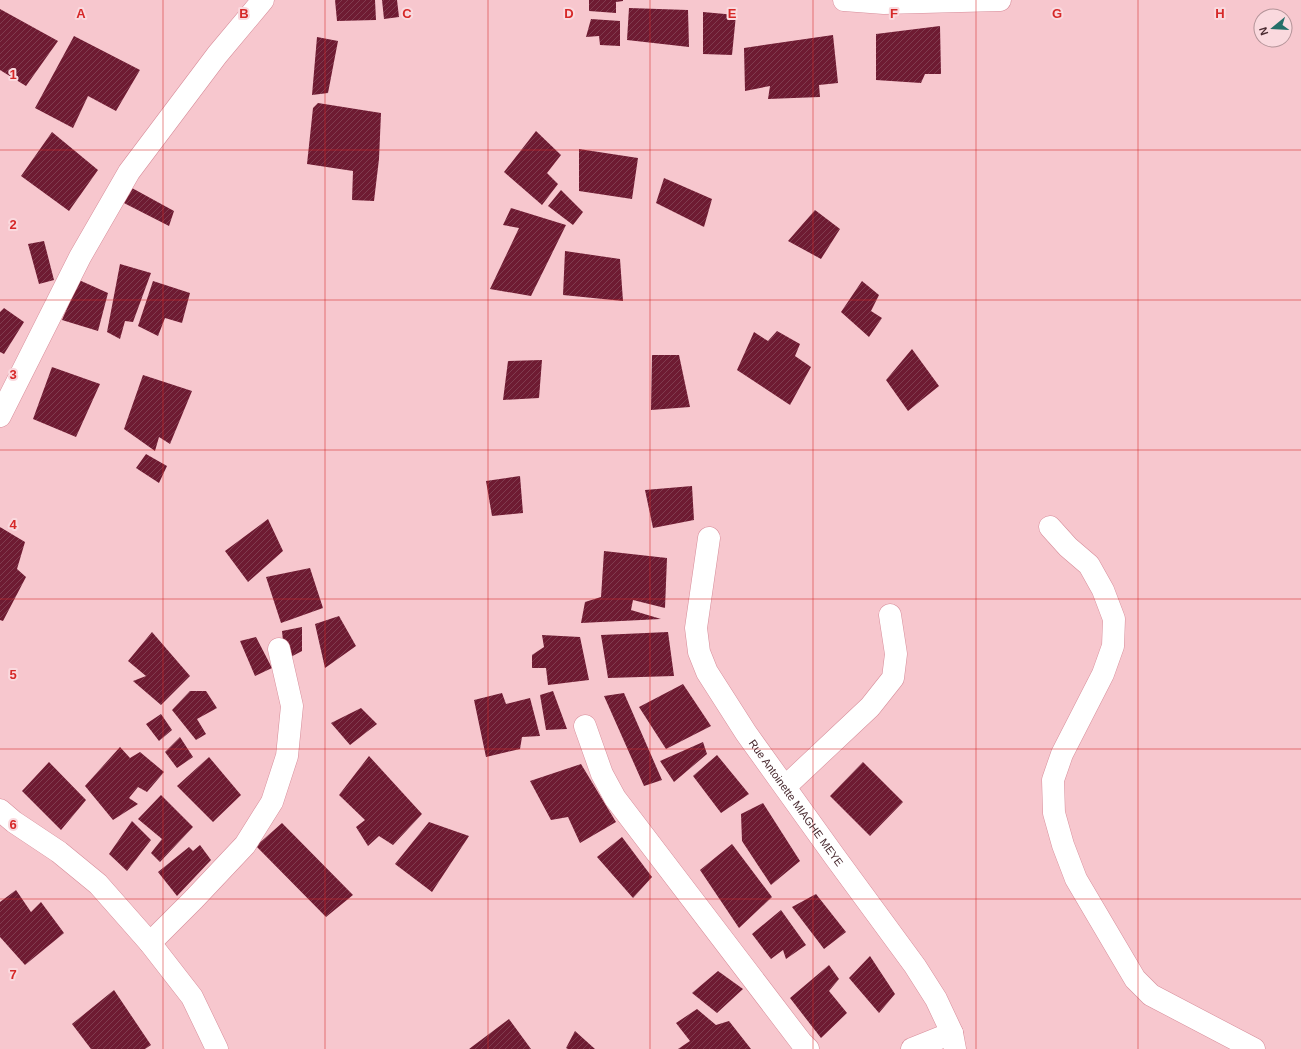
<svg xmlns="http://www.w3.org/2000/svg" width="1301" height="1049" font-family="Helvetica,sans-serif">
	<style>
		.building { fill: url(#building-hatch) }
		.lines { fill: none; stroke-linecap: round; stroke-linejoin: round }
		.minor-casing { stroke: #d78d9a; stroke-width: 23 }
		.minor { stroke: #fff; stroke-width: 22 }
		.grid { fill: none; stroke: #d62828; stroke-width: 1; stroke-opacity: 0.55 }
		.labels { text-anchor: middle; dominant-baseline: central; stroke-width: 4; stroke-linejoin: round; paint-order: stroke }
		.street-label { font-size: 11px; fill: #492a30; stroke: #fad9de }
		.grid-label { font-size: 13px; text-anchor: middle; font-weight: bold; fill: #d62828; stroke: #fad9de; stroke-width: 4; stroke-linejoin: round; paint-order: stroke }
	</style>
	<defs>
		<pattern id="building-hatch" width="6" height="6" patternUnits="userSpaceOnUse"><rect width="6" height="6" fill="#6e1b32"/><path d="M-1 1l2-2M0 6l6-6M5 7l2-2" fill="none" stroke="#803c4f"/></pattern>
	</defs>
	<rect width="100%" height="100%" fill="#f7c7ce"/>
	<path class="building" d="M 335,0 L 375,0 L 376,20 L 337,21 Z
		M 382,0 L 397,0 L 399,17 L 384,19 Z
		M 589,0 L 623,0 L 623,1 L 616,2 L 616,13 L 589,11 Z
		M 629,8 L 688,10 L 689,47 L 627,40 Z
		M 0,9 L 58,41 L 26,86 L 0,70 Z
		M 703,12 L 736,15 L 732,55 L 703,54 Z
		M 591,19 L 620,21 L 620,46 L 600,45 L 599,36 L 586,37 Z
		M 940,26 L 941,74 L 925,74 L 921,83 L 876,80 L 876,34 Z
		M 833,35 L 838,83 L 819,85 L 820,97 L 768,99 L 770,86 L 745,91 L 744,48 Z
		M 74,36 L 140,70 L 116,111 L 88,96 L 73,128 L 35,108 Z
		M 317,37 L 338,41 L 328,93 L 312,95 Z
		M 318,103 L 381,113 L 379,159 L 374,201 L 352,200 L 353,171 L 307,164 L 313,108 Z
		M 536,131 L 561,155 L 547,173 L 558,184 L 542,205 L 504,172 Z
		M 52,132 L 98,170 L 69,211 L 21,176 Z
		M 579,149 L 638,158 L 632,199 L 579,191 Z
		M 664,178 L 712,199 L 704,227 L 656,203 Z
		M 132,188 L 174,211 L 169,226 L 122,202 Z
		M 561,190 L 583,212 L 573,225 L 548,206 Z
		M 511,208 L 566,225 L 531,296 L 490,289 L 519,228 L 503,225 Z
		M 815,210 L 840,229 L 821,259 L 788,241 Z
		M 44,241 L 54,280 L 39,284 L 28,244 Z
		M 565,251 L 620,259 L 623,301 L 563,295 Z
		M 120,264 L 151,273 L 133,322 L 125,321 L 120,339 L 107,332 Z
		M 79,280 L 108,293 L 98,331 L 62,320 Z
		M 153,281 L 190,293 L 182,323 L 165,318 L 158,336 L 138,326 Z
		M 862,281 L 879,295 L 871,311 L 882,318 L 869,337 L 841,312 Z
		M 4,308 L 24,322 L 4,354 L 0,352 L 0,312 Z
		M 777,331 L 800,344 L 795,356 L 811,367 L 790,405 L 737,370 L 754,332 L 768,341 Z
		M 912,349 L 939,386 L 908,411 L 886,380 Z
		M 652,355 L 679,355 L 690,407 L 651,410 Z
		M 542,360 L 539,398 L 503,400 L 508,361 Z
		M 52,367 L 100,384 L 76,437 L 33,419 Z
		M 143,375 L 192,391 L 170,444 L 159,437 L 155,451 L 124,429 Z
		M 146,454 L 167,466 L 159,483 L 136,468 Z
		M 520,476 L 523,513 L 492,516 L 486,481 Z
		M 692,486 L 694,520 L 653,528 L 645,490 Z
		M 268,519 L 283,551 L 248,582 L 225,551 Z
		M 0,527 L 25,542 L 17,569 L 26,577 L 3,621 L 0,620 Z
		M 604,551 L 667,558 L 665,608 L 633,600 L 631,610 L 661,619 L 581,623 L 585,602 L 601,597 Z
		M 310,568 L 323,608 L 281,623 L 266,577 Z
		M 339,616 L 356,646 L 325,668 L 315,624 Z
		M 302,627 L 302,651 L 285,660 L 282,631 Z
		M 152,632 L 190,676 L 161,705 L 133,681 L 146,676 L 128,661 Z
		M 668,632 L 674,676 L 608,678 L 601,635 Z
		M 542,635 L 580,637 L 589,680 L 548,685 L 546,668 L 532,668 L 532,655 L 544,647 Z
		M 256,637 L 272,668 L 255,676 L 240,641 Z
		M 683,684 L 711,726 L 666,749 L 639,707 Z
		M 190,691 L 206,691 L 217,708 L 197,719 L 206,734 L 196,740 L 172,710 Z
		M 553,691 L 567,729 L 546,730 L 540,695 Z
		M 502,693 L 506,704 L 530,698 L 540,736 L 522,737 L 520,749 L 486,757 L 474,700 Z
		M 624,693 L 662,780 L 644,786 L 604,696 Z
		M 361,708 L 377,724 L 350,745 L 331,723 Z
		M 161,714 L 172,730 L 159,741 L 146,724 Z
		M 180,737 L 193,757 L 177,768 L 165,752 Z
		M 703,742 L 707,754 L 674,782 L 660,761 Z
		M 120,747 L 130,758 L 140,752 L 164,772 L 147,792 L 138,787 L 129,798 L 138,804 L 113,820 L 85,786 Z
		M 717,755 L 749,794 L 721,813 L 693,776 Z
		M 369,756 L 422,814 L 393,845 L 379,836 L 368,846 L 356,827 L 365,820 L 339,795 Z
		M 209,757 L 241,795 L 213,822 L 177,786 Z
		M 49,762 L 86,800 L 61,830 L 22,791 Z
		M 863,762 L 903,802 L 870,836 L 830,796 Z
		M 581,764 L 616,822 L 580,843 L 568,817 L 551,820 L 530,781 Z
		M 161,795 L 193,827 L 160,862 L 151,853 L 162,839 L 138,819 Z
		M 763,803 L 800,861 L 771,885 L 742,841 L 741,814 Z
		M 132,821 L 151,840 L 127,871 L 109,854 Z
		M 429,822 L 469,836 L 432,892 L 395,864 Z
		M 282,823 L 353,895 L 326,917 L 256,846 Z
		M 622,837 L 652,877 L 633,898 L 597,857 Z
		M 732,844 L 772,897 L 739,928 L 700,870 Z
		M 200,845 L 211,860 L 177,896 L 158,872 L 189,847 L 193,851 Z
		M 16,890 L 31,912 L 41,902 L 64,933 L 25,965 L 0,937 L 0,902 Z
		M 816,894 L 846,932 L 824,949 L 792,907 Z
		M 781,910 L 806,945 L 786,959 L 783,950 L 771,959 L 752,934 Z
		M 870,956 L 895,994 L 879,1013 L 849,978 Z
		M 829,965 L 839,979 L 829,991 L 847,1013 L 821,1038 L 790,998 Z
		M 718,971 L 743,989 L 717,1013 L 692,993 Z
		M 114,990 L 151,1045 L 145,1049 L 91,1049 L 72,1024 Z
		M 697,1009 L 716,1025 L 729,1021 L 751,1049 L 678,1049 L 690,1041 L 676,1023 Z
		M 509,1019 L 531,1049 L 469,1049 Z
		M 575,1031 L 595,1049 L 568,1049 L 566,1048 Z"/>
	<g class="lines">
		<g class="minor-casing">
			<g id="minor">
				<path d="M 844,0 L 884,3 L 1000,0"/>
				<path d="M 0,416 L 80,257 L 129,172 L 217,55 L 263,0"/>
				<path d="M 1050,527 L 1068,547 L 1089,565 L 1103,590 L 1114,619 L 1113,646 L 1103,674 L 1062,754 L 1053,780 L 1054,813 L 1063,845 L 1076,879 L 1135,979 L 1151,995 L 1254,1049"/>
				<path id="s1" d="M 709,538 L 696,628 L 699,652 L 707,672 L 746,733 L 835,857 L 915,966 L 936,999 L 952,1033 L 955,1049"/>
				<path d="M 585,726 L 602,774 L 615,798 L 801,1042 L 808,1049"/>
				<path d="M 786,786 L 870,707 L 893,678 L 896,654 L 890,615"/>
				<path d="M 0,810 L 14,822 L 59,852 L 98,884 L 150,943 L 192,997 L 217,1049"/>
				<path d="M 150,943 L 194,899 L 245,845 L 272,802 L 287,756 L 292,706 L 279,649"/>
				<path d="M 912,1049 L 952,1033"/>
			</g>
		</g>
		<use href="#minor" class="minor"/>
	</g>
	<path class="grid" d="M 163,0 L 163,1049M 325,0 L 325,1049M 488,0 L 488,1049M 650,0 L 650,1049M 813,0 L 813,1049M 976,0 L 976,1049M 1138,0 L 1138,1049M 0,150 L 1301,150M 0,300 L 1301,300M 0,450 L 1301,450M 0,599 L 1301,599M 0,749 L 1301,749M 0,899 L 1301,899"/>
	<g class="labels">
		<g class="street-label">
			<text stroke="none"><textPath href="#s1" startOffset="295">Rue Antoinette MIAGHE MEYE</textPath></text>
		</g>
	</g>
	<g class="grid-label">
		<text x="81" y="18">A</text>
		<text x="244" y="18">B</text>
		<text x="407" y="18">C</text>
		<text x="569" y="18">D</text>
		<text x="732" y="18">E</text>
		<text x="894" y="18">F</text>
		<text x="1057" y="18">G</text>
		<text x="1220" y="18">H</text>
		<text x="13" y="79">1</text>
		<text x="13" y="229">2</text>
		<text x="13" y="379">3</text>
		<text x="13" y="529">4</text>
		<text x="13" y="679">5</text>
		<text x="13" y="829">6</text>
		<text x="13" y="979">7</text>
	</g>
	<g transform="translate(1273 28) rotate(252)"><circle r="19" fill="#fad9de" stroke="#b39398"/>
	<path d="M0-3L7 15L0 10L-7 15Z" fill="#256f69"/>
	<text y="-6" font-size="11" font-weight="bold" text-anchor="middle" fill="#492a30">N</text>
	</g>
</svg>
